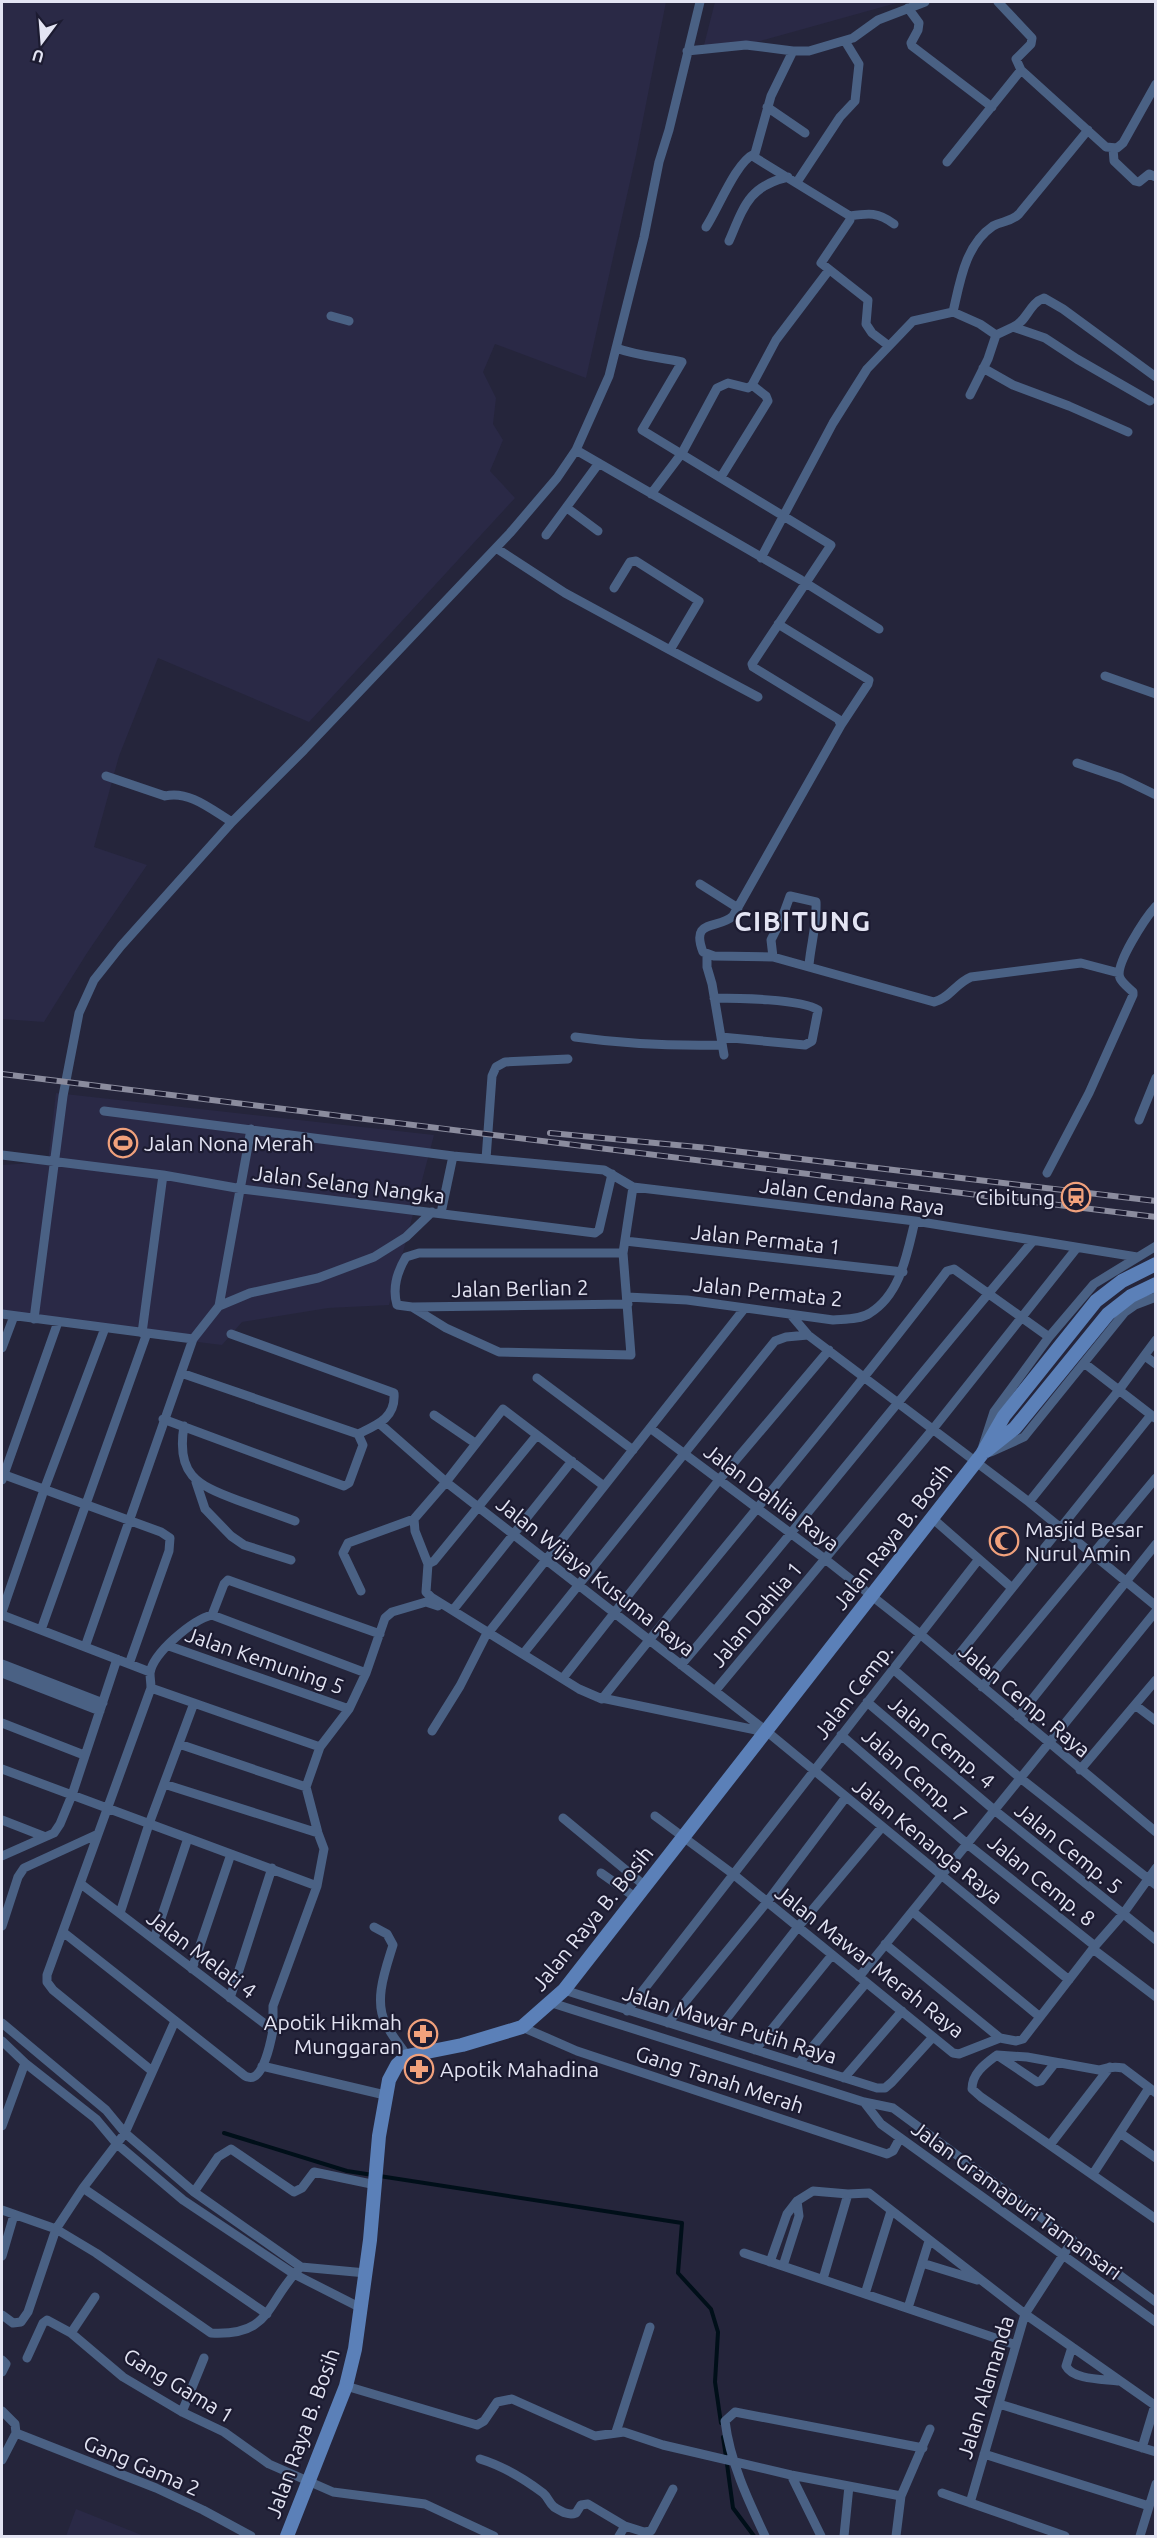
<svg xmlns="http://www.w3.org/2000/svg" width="1157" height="2538" font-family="Ubuntu,sans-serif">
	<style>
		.built { fill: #2a2946 }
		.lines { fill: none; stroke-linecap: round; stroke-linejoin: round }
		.stream { stroke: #000f19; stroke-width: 4 }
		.street { stroke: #4a6184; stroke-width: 9 }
		.secondary { stroke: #5b80b8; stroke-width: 14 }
		.rail-casing { stroke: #8b8c9e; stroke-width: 6 }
		.rail { stroke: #1c1b31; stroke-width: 4; stroke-dasharray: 11; stroke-linecap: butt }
		.labels { text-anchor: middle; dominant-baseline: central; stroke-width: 4.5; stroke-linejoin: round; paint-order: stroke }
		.poi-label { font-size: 21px; fill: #e3e4f3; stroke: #1c1b31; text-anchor: start }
		.street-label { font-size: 21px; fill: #e3e4f3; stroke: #1c1b31 }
		.district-label { font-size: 27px; font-weight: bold; letter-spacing: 1.5px; fill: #e3e4f3; stroke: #1c1b31 }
	</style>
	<rect width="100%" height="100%" fill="#25253b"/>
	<path class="built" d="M 2,2 L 666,2 L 636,155 L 586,378 L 495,344 L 483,372 L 496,398 L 493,424 L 503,440 L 490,471 L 515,498 L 309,722 L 158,658 L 119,756 L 94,847 L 147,865 L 87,953 L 44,1022 L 2,1019 Z
		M 715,2 L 900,2 L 735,48 L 703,49 Z
		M 56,1093 L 434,1135 L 389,1305 L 328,1308 L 242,1322 L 222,1345 L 2,1318 L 2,1165 L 48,1162 Z
		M 76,2509 L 144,2536 L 66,2536 Z"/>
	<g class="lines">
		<path class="stream" d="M 224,2133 L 347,2171 L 682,2223 L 678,2273 L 711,2309 L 718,2332 L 715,2382 L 721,2423
			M 723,2437 L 726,2457
			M 727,2464 L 733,2508 L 754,2536"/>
		<path class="street" d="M 908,8 L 919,23 L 918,30 L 911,43 L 912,46 L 992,107
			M 687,51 L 746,45 L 793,51 L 809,51 L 853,38 L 878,20 L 925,2
			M 793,51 L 771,96 L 754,157 L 850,216 C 869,213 878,212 894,224
			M 1021,70 L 1106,147 L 1117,148 L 1123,143 L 1156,84
			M 767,107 L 805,133
			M 1113,148 L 1114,161 L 1135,181 L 1139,182 L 1149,174 L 1156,177
			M 947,162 L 1021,70 L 1016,59 L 1031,44 L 1032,38 L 998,2
			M 797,182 L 840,117 L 855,101 L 859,64 L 845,41
			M 850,216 L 850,220 L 821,263 L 868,300 L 866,324 L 872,333 L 889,346
			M 706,227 C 718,209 736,162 754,154
			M 729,241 C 744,206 749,186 788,177
			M 953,312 L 980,324 L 996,335 L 1013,327 L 1045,338 L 1077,359 L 1150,401
			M 331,316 L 349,321
			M 1013,327 C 1027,322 1029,303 1044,298 L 1063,309 L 1156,377
			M 616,348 C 638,356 659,357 682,362 L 642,430 L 831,545 L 752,664 L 753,667 L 838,719 L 841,725 L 733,916 C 718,930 690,918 703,952 L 714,956 L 773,957 L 934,1002 C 949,999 956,983 971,977 L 1081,963 L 1119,973
			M 983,368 L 1013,385 L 1069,406 L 1128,432
			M 970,395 L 988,359 L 996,335
			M 576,450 L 801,580 L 879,629
			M 721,477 L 768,401 L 766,396 L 752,385
			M 651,494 L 682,453 L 717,388 L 728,383 L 748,388 L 752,385 L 776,340 L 829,270
			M 567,508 L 598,531
			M 546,535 L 599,463
			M 496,548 L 565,593 L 670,650 L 699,601 L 636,561 L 630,562 L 614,588
			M 761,558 L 833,423 L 867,369 L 913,321 L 953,312 C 960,282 965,245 993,226 C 1002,221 1011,222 1019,214 L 1088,130
			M 778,624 L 869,680 L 868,684 L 841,725
			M 670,650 L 758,697
			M 1105,676 L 1156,694
			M 1077,763 L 1121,778 L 1156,795
			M 106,776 L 165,796 C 189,790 212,810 232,822
			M 700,884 L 738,908
			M 707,954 L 707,967 L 712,984 L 724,1055
			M 773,957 L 771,940 L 782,918 L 790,896 L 816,902 C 817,925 811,943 809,965
			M 714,998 C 736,998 802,999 818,1010 L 812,1041 L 805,1045 L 721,1037
			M 575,1037 C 625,1044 672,1046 722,1045
			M 104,1111 L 453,1156 L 604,1170 L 633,1187 L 915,1221 L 1137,1257
			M 1139,1120 L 1156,1078
			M 2,1155 L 163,1175 L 242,1189 L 595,1233 L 599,1230 L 612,1174
			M 486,1159 L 492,1076 L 496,1067 L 505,1062 L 568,1059
			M 1047,1173 L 1089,1093 L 1133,995 L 1133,992 C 1129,988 1122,983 1120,978 C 1114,965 1146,917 1156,906
			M 441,1213 L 453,1156
			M 625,1241 L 903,1272
			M 623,1253 L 419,1253 L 406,1257 C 397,1272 392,1288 397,1305 L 412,1307 L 628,1304
			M 627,1297 L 687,1300 L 833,1320 C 844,1319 860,1320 870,1313 C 901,1294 907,1253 915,1221
			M 219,1306 L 250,1293 L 318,1278 L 374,1257 L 406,1237 L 432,1212
			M 412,1307 L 446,1328 L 499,1352 L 631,1355 L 623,1253 L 633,1187
			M 2,1314 L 193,1339
			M 791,1315 L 808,1335 L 1029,1502 L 1156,1606
			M 34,1319 L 63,1096 L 79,1013 L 94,980 L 121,946 L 232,822 L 304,750 L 510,533 L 557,478 L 576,450 L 609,376 L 644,237 L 659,162 L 669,130 L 700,2
			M 142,1333 L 163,1175
			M 2,1348 L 14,1316
			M 1145,1356 L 1156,1364
			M 1084,1363 L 1155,1418
			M 181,1373 L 358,1434
			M 537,1378 L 633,1450
			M 434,1415 L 475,1443
			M 163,1419 L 344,1486 L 349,1483 L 363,1445 L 358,1434 C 377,1425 396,1418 394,1393 L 231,1334
			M 380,1424 L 446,1482 L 765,1730 L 1069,1980
			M 184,1426 C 176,1474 196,1485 237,1500 C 256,1507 276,1514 295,1521
			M 650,1428 L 825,1559 L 920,1634 L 1156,1832
			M 983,1446 L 994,1412 L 1049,1337 L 1094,1284 L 1156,1246
			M 991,1452 L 1024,1437 L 1125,1312 L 1135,1305 L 1156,1297
			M 2,1474 L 161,1532 L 170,1538 L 169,1551 L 129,1664
			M 2,1480 L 58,1322
			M 196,1482 L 205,1509 L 231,1536 L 244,1545 L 291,1560
			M 604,1486 L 503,1409 L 446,1482 L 414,1519 L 415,1531 L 428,1564 L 426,1592 L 431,1597 L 579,1689 L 602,1699 C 716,1555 836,1417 947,1271 L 954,1269 L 1049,1337
			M 1029,1502 L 1119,1390 L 1156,1340
			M 932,1518 L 1012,1588
			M 428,1564 L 434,1561 L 537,1435
			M 361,1591 L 343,1553 L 348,1543 L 414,1519
			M 453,1610 L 572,1461
			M 2,1612 L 44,1490 L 105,1328
			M 2,1615 L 150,1672
			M 212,1615 L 366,1673
			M 41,1630 L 147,1333
			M 489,1632 L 744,1309
			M 169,1646 L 349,1709
			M 85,1647 L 193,1339 L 219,1306 L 251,1129
			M 523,1654 L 775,1341 L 786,1337 L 808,1335
			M 953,1662 L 1151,1415
			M 2,1664 L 103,1703
			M 681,1665 C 800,1525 913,1381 1033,1241
			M 893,1669 L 1019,1777 L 1156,1885
			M 2,1673 L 100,1711
			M 563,1678 L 719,1480 L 829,1350
			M 982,1687 L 1156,1478
			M 151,1688 L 320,1747
			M 715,1691 L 933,1429 L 1076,1249
			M 597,1697 L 756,1730 L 761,1735
			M 867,1702 L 993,1809 L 1156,1940
			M 1135,1705 L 1156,1721
			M 1018,1717 L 1156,1544
			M 2,1723 L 84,1755
			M 432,1731 L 460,1686 L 486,1635
			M 841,1735 L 966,1843 L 1095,1946
			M 179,1744 L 306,1787
			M 2,1769 L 317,1886
			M 1080,1770 L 1156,1680
			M 164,1784 L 318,1833
			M 655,1816 L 733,1874 L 953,2053 L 959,2054 L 1000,2038 L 1016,2041 L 1023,2039 L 1095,1946 L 1123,1914 L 1156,1868
			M 563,1818 L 645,1886
			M 2,1820 L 43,1836
			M 2,1856 L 54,1833 L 60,1824 L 72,1795 L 117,1659
			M 601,1873 L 635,1897
			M 913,1912 L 1040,2017
			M 120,1913 L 149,1824 L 194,1703
			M 2,1926 L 18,1877 L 24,1868 L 98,1834
			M 374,1927 L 387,1934 L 393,1945 C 386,1968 373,2001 386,2024 C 391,2035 400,2045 407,2056
			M 63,1932 L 240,2072 C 243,2074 245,2077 248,2077 C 263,2082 271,2041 273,2030 L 81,1884
			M 154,1939 L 188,1838
			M 885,1944 L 1000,2038
			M 1093,1949 L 1156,1997
			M 192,1969 L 231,1854
			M 859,1977 L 1156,1611
			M 564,1990 L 877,2088 L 885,2088 L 892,2082 L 933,2037
			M 230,1998 L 272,1868
			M 552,2003 L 864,2102 L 893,2108 L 1156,2302
			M 627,2011 L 979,1559
			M 2,2023 L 106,2110 L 125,2133 L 194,2192 L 301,2267 L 366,2273
			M 668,2023 L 767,1902 L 846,1797
			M 522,2027 L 577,2051 L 887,2154 L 893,2151 L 900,2138
			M 273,2030 L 273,2006 L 317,1886 L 324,1849 L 318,1833 L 306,1787 L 320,1747 L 349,1709 L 366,1673 L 385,1618 L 392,1612 L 426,1602 L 438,1606
			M 713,2036 L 798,1927 L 882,1827
			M 2,2041 L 25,2063 L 96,2119 L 117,2144 L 183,2200 L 294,2274 L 361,2308
			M 755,2050 L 832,1955
			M 997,2055 L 1037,2082 L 1041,2081 L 1055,2063
			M 799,2063 L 866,1983
			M 262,2066 L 385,2095
			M 152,2071 L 53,1990 L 47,1982 L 47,1975 L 151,1688 C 151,1683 150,1678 150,1673 C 153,1653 192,1620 212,1615 L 224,1584 L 228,1580 L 380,1634
			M 844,2078 L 902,2011
			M 1156,2093 L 1123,2068 C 1114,2066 1108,2067 1099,2070 L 1027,2057 L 997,2055 C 985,2064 972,2073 972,2089 L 981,2097 L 1156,2219
			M 864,2102 L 881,2124 L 1156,2322
			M 2,2126 L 25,2063
			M 1120,2133 L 1156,2158
			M 1050,2145 L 1110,2067
			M 1093,2174 L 1149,2088
			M 83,2188 L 267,2314
			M 194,2192 L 218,2157 L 231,2149 L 294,2192 L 302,2188 L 314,2172 L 376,2185
			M 2,2210 L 56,2229 L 96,2253 L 211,2333 C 271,2336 265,2305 298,2270
			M 744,2253 L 1016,2345
			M 2,2256 L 14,2215
			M 770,2262 L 787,2214 L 797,2201 L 813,2191 L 848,2194 L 869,2193 L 1025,2314 L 1156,2406
			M 922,2263 L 977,2280
			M 783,2266 L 799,2216 L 797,2201
			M 823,2279 L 848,2194
			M 865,2294 L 891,2211
			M 95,2297 L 71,2333 L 123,2377 L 182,2412 L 224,2432 L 269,2464 L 333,2492 L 425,2504 L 494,2536
			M 908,2308 L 929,2241
			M 2,2315 L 13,2323 L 21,2322 L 28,2312 L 56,2229 L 83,2188 L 125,2133 L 175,2021
			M 1072,2347 L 1066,2366 C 1073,2380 1103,2379 1118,2381
			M 27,2358 L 43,2323 L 47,2320 L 71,2333
			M 2,2360 L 6,2364 L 2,2372
			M 346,2386 L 477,2425 L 484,2421 L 497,2402 L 512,2399 L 595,2436 L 624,2432 L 663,2445 L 791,2475 L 901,2496
			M 999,2404 L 1156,2452
			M 2,2411 L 15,2424 L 16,2433 L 2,2460
			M 182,2412 L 204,2358
			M 616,2432 L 650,2327
			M 16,2433 L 156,2488 L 203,2510 L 251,2536
			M 1142,2448 L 1155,2405
			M 984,2454 L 1149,2506
			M 480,2459 C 503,2466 523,2478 543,2493 C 548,2497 549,2503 554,2507 C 561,2511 568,2516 576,2513 L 581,2505 L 588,2504 L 625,2526 L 619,2536
			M 791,2475 L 821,2536
			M 942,2493 L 1065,2536
			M 970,2503 L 1025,2314 L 1073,2240
			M 625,2526 L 644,2532 L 651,2531 L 673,2489
			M 765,2536 C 748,2500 730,2462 725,2421 L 735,2412 L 923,2448
			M 844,2536 L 849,2486
			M 896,2536 L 901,2496 L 930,2429
			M 1140,2536 L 1156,2484"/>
		<path class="secondary" d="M 986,1451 L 1015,1428 L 1108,1314 L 1131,1296 L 1156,1284
			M 287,2536 L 346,2386 L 355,2349 L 370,2240 L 379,2136 L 389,2080 L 397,2065 L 407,2056 L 462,2045 L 522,2027 L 564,1990 L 982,1454 L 1004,1416 L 1096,1301 L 1122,1281 L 1156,1264"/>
		<g class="rail-casing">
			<path id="rail" d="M 2,1074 L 1156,1217
				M 550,1133 L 708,1148 L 1156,1201"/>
		</g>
		<use href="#rail" class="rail"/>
	</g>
	<defs>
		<g id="stadium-ring" transform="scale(1.5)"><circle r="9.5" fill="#1c1b31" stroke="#f1a17c" stroke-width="1.5"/><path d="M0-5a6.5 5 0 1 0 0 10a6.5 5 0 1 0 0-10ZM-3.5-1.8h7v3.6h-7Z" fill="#f1a17c"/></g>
		<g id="station-ring" transform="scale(1.5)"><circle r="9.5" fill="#1c1b31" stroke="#f1a17c" stroke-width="1.5"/><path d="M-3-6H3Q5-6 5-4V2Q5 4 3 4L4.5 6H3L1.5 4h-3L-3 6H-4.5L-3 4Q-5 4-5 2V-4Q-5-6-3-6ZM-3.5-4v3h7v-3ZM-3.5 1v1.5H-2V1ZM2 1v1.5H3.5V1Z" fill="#f1a17c"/></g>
		<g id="mosque-ring" transform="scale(1.5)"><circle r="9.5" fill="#1c1b31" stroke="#f1a17c" stroke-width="1.5"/><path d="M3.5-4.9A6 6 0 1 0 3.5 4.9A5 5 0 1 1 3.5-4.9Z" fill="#f1a17c"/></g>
		<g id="pharmacy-ring" transform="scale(1.5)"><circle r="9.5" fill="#1c1b31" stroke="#f1a17c" stroke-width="1.5"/><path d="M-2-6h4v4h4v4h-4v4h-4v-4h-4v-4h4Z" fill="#f1a17c"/></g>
	</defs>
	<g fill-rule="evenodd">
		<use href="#stadium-ring" x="123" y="1143"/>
		<use href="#station-ring" x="1076" y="1197"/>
		<use href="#mosque-ring" x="1004" y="1541"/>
		<use href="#pharmacy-ring" x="423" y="2034"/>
		<use href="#pharmacy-ring" x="419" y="2069"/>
	</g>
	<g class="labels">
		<g class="poi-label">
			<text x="144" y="1143">Jalan Nona Merah</text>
			<text x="1055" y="1197" text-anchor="end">Cibitung</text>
			<text x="1025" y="1529">Masjid Besar<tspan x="1025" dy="24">Nurul Amin</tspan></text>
			<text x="402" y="2022" text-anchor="end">Apotik Hikmah<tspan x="402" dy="24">Munggaran</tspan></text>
			<text x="440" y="2069">Apotik Mahadina</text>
		</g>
		<g class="street-label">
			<text transform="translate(349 1184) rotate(7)">Jalan Selang Nangka</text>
			<text transform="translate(852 1196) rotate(7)">Jalan Cendana Raya</text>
			<text transform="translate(766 1239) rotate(6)">Jalan Permata 1</text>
			<text transform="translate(520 1288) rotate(-1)">Jalan Berlian 2</text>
			<text transform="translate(768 1291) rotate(6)">Jalan Permata 2</text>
			<text transform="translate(772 1497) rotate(37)">Jalan Dahlia Raya</text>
			<text transform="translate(892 1536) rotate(-52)">Jalan Raya B. Bosih</text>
			<text transform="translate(596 1576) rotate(38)">Jalan Wijaya Kusuma Raya</text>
			<text transform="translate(756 1614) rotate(-50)">Jalan Dahlia 1</text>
			<text transform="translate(265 1660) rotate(19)">Jalan Kemuning 5</text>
			<text transform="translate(853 1691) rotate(-52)">Jalan Cemp.</text>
			<text transform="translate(1025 1700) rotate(40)">Jalan Cemp. Raya</text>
			<text transform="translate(942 1742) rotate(40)">Jalan Cemp. 4</text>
			<text transform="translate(915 1775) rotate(41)">Jalan Cemp. 7</text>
			<text transform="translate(928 1841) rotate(39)">Jalan Kenanga Raya</text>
			<text transform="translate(1069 1848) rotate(39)">Jalan Cemp. 5</text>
			<text transform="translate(1042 1880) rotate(39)">Jalan Cemp. 8</text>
			<text transform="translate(592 1918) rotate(-51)">Jalan Raya B. Bosih</text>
			<text transform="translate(202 1954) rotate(37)">Jalan Melati 4</text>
			<text transform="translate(870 1961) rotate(38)">Jalan Mawar Merah Raya</text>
			<text transform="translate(730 2024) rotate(17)">Jalan Mawar Putih Raya</text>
			<text transform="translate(720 2079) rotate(18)">Gang Tanah Merah</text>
			<text transform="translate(1017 2200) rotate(36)">Jalan Gramapuri Tamansari</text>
			<text transform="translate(179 2385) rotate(31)">Gang Gama 1</text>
			<text transform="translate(985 2387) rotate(-73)">Jalan Alamanda</text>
			<text transform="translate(302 2433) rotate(-70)">Jalan Raya B. Bosih</text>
			<text transform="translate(142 2465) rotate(23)">Gang Gama 2</text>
		</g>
		<g class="district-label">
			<text x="803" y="921">CIBITUNG</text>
		</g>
	</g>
	<rect width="1157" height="2538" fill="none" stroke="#e3e4f3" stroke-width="6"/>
	<g transform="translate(42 42) rotate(196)" stroke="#1c1b31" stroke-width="4.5" paint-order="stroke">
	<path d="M0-4.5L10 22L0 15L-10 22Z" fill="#e3e4f3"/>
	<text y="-9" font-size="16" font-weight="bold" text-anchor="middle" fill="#e3e4f3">U</text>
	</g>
</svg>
